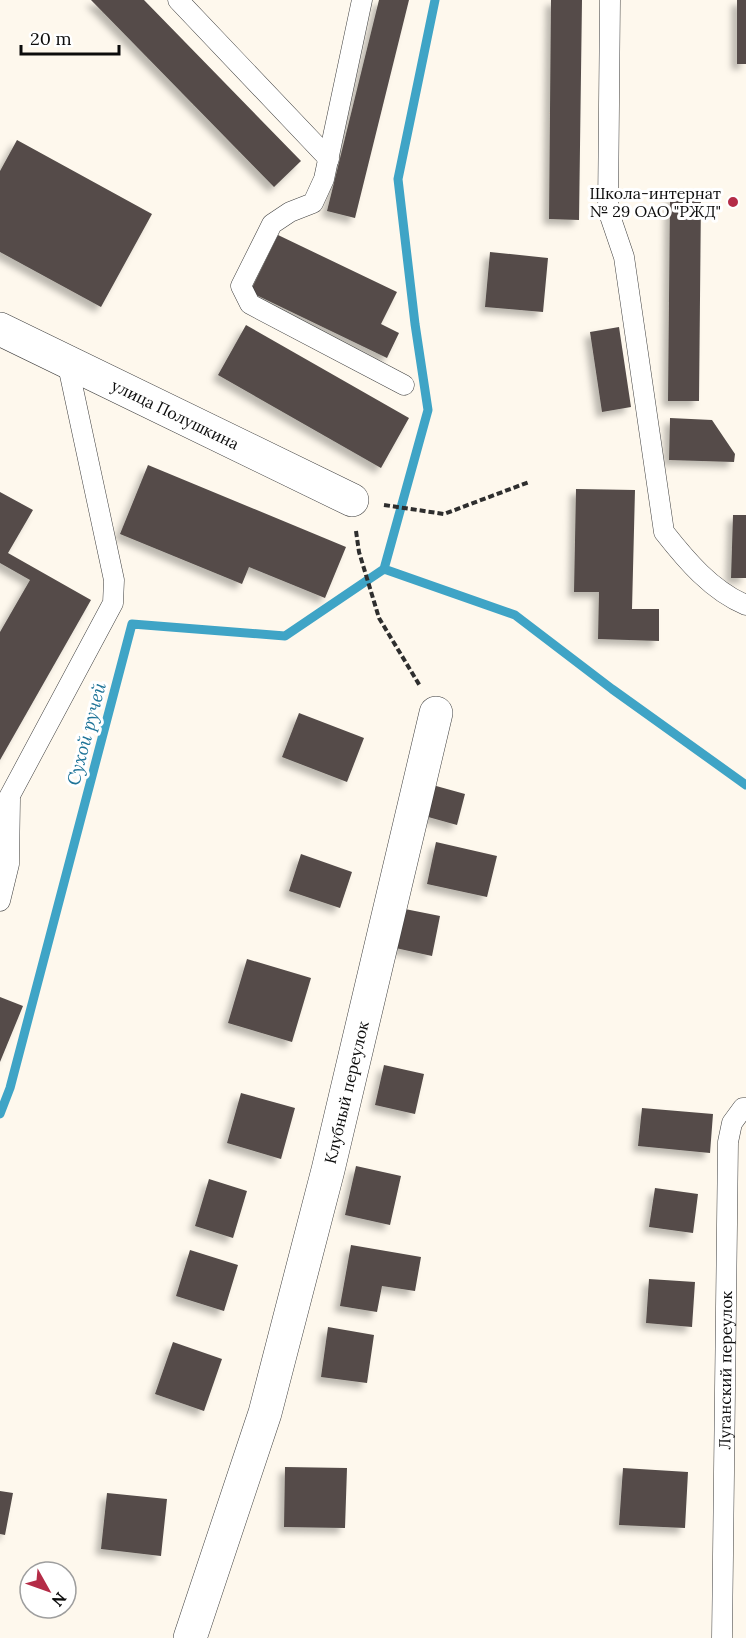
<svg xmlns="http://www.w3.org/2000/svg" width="746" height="1638" font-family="Lora,serif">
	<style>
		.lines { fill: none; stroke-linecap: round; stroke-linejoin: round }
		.stream { stroke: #3fa4c6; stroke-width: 9 }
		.building { fill: #544c49; filter: url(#shadow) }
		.service-casing { stroke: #3f3f3f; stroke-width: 21 }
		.minor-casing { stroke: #3f3f3f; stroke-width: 34 }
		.path { stroke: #2e2e2e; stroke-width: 4; stroke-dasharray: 6 3; stroke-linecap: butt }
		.service { stroke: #fff; stroke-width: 20 }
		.minor { stroke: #fff; stroke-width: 33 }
		.poi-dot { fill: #b42c47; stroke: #fff; stroke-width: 2 }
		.labels { text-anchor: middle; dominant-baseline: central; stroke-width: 6; stroke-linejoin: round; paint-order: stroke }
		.poi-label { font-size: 16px; fill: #0c0c0c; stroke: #fff; text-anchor: end }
		.street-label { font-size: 16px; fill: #0c0c0c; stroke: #fff }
		.water-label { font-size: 18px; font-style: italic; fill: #1d7397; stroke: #fff }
	</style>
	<defs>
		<filter id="shadow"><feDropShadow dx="-5.5" dy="5.5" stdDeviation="3" flood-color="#0004"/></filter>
	</defs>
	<rect width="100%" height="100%" fill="#fef8ed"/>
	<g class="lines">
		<path class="stream" d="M 435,0 L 398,179 L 415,324 L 428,410 L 384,569 L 515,615 L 612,689 L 746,785
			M 0,1114 L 10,1088 L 132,624 L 285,636 L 384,569"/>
	</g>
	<path class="building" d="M 91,0 L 144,0 L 301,161 L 274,187 Z
		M 379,0 L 409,0 L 355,218 L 327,211 Z
		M 551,0 L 582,0 L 579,220 L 549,219 Z
		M 737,0 L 746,0 L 746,64 L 737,64 Z
		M 17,140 L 152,214 L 101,307 L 0,252 L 0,171 Z
		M 670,197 L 701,197 L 699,401 L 668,401 Z
		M 278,235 L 397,292 L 381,324 L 399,333 L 387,358 L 250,292 Z
		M 490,252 L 548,258 L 543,312 L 485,307 Z
		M 246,325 L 409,418 L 381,468 L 218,375 Z
		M 619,327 L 631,407 L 602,412 L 590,332 Z
		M 670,418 L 712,420 L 735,454 L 734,462 L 669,460 Z
		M 148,465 L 346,547 L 325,598 L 249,567 L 242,584 L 120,534 Z
		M 576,489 L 635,490 L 632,609 L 659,609 L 659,641 L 598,639 L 599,592 L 574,592 Z
		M 0,492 L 33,510 L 8,553 L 91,600 L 0,760 L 0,632 L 30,580 L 0,563 Z
		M 733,515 L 746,515 L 746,578 L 731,578 Z
		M 299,713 L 364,738 L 347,782 L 282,757 Z
		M 429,784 L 465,794 L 457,825 L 421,815 Z
		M 436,842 L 497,856 L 487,897 L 427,884 Z
		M 301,854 L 352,872 L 340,908 L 289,891 Z
		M 400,908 L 440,916 L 432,956 L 391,947 Z
		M 247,959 L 311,978 L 292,1042 L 228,1023 Z
		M 0,997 L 23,1006 L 0,1062 Z
		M 384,1065 L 424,1074 L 415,1114 L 375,1105 Z
		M 241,1093 L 295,1108 L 281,1159 L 227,1143 Z
		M 642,1108 L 713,1114 L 710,1153 L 638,1146 Z
		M 356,1166 L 401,1176 L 390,1225 L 345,1215 Z
		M 209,1179 L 247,1191 L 233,1238 L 195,1226 Z
		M 655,1188 L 698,1194 L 693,1233 L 649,1227 Z
		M 351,1245 L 421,1257 L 415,1291 L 382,1286 L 377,1312 L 340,1306 Z
		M 190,1250 L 238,1265 L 224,1311 L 176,1296 Z
		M 649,1279 L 695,1282 L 692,1327 L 646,1323 Z
		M 328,1327 L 374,1335 L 367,1383 L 321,1377 Z
		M 173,1342 L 222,1359 L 204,1411 L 155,1394 Z
		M 285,1467 L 347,1468 L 345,1528 L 284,1527 Z
		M 623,1468 L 688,1472 L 685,1528 L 619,1525 Z
		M 0,1491 L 13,1493 L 5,1535 L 0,1534 Z
		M 107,1493 L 167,1499 L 161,1556 L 101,1549 Z"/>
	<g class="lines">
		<g class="service-casing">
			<g id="service">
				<path d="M 178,0 L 329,159"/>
				<path d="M 362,0 L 324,179 L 313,203 L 290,212 L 272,224 L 241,286 L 250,304 L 404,385"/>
				<path d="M 610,0 L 608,210 L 624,257 L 664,532 C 686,560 712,591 746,605"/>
				<path d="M 0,814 L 113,603 L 114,580 L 67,361"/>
				<path d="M 0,901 L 9,864 L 10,799"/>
				<path id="s1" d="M 722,1638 L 728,1142 L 732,1123 L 743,1108 L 746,1108"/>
			</g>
		</g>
		<g class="minor-casing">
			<g id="minor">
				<path id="s2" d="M 0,329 L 352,500"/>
				<path id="s3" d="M 190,1638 L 265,1413 L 328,1170 L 436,713"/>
			</g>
		</g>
		<path class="path" d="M 384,505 L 444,514 L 529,482
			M 356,531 L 359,552 L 379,618 L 420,686"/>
		<use href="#service" class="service"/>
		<use href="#minor" class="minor"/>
	</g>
	<circle class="poi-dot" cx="733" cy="202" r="6"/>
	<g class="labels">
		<g class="poi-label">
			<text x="721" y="193">Школа-интернат<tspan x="721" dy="18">№ 29 ОАО "РЖД"</tspan></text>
		</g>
		<g class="street-label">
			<text stroke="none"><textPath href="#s2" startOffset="195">улица Полушкина</textPath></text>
			<text stroke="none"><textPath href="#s3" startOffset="568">Клубный переулок</textPath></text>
			<text stroke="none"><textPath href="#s1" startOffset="268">Луганский переулок</textPath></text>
		</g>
		<g class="water-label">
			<text transform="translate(86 734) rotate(-75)">Сухой ручей</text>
		</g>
	</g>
	<g transform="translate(48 1590) rotate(130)"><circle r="28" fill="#ffffff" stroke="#9e9e9e" stroke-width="1.5"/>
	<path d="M0-4.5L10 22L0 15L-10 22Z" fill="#b42c47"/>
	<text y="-9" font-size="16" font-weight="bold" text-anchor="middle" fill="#0c0c0c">N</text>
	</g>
	<path d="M21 45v9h98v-9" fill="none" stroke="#0c0c0c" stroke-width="3"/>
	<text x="30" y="45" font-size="18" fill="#0c0c0c" stroke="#ffffff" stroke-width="4.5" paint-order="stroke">20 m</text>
</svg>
